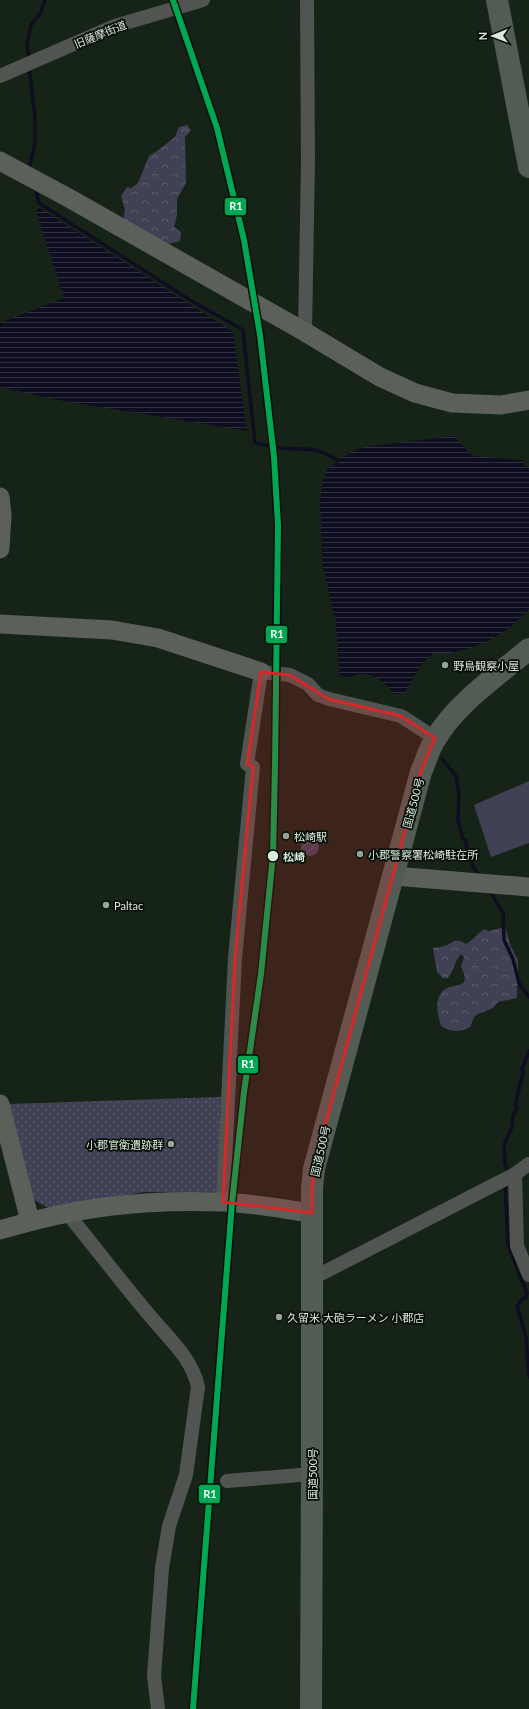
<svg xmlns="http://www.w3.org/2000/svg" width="529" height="1709" font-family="Lato,'Noto Sans JP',sans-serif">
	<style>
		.grass { fill: #404154 }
		.forest { fill: url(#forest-crowns) }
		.park { fill: url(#park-dots) }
		.garden { fill: url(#garden-furrows) }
		.water { fill: url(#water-rules) }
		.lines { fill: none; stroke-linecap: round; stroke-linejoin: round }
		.stream { stroke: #0f0d20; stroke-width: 3.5 }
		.street { stroke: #505551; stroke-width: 14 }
		.secondary { stroke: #5b605b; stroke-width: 19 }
		.highway { stroke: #525b54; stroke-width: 22 }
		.rail-1-casing { stroke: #050f07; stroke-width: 9 }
		.rail-1 { stroke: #00a651; stroke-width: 6 }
		.marked { fill: #d62828; fill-opacity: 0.2; stroke: #d62828; stroke-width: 3; stroke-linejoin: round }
		.poi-dot { fill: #95a497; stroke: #050f07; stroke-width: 1.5 }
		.stop-dot { fill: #d9e9db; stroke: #050f07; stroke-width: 1.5 }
		.labels { text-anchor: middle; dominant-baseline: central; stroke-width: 3.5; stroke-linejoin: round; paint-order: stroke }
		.street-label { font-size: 11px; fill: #d9e9db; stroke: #050f07 }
		.poi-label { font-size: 11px; fill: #d9e9db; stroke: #050f07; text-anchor: start }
		.stop-label { font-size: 11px; font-weight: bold; fill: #d9e9db; stroke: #050f07; text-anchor: start }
		.line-badge { stroke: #050f07; stroke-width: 1.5 }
		.badge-label { font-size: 11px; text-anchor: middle; font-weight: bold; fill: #fff }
	</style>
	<defs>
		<pattern id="forest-crowns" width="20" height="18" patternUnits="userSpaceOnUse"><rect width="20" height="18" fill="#404154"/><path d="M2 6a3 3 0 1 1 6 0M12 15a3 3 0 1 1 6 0" fill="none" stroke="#5b5c6c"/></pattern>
		<pattern id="park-dots" width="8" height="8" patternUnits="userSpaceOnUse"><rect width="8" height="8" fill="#404154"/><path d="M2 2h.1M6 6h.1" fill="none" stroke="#5b5c6c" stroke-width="1.8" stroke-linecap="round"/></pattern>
		<pattern id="garden-furrows" width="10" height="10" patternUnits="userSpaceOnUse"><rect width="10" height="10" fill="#404154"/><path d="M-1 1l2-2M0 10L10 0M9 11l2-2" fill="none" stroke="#5b5c6c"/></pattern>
		<pattern id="water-rules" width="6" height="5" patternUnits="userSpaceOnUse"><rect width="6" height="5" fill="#0f0d20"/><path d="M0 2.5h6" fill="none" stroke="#313040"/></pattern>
	</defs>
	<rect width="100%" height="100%" fill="#162418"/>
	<path class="grass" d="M 529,781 L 529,843 L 491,857 L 474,805 Z"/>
	<path class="forest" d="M 187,125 L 191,130 L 185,137 L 186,183 L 177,199 L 177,215 L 174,227 L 181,232 L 180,241 L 169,244 L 123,220 L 125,210 L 121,196 L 127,187 L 131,188 L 138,183 L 149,156 L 157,151 L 175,137 L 179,127 Z
		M 505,927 L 511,947 L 518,960 L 517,998 L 498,1002 L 493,1008 L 478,1014 L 474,1017 L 470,1027 C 459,1033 451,1032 441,1026 C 438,1016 434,1001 442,992 C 451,981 474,992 461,967 L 464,957 L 461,954 C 454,962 454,970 448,978 L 443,978 L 437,972 L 433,948 C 437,947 443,947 447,945 C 456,941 455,938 466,944 C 474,940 477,933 485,929 L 489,931 Z"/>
	<path class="park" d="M 221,1097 L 218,1192 L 144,1192 L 49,1208 L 34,1200 L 9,1104 Z"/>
	<path class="garden" d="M301 847a9 9 0 1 1 18 0a9 9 0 1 1-18 0Z"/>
	<path class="water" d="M 38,207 L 233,332 L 247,431 L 63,401 L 0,387 L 0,323 L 64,298 L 37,214 Z
		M 454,436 L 473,456 L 522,460 L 524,466 L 529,467 L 529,609 C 511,631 483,647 455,652 C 448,654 440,653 433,653 L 421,665 L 405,692 L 396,695 C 384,682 367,666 349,678 L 339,675 L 336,622 L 323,567 L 322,552 L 320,499 L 324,478 L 328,468 L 334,465 L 337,460 L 359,448 Z"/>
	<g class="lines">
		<path class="stream" d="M 29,61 L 27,44 L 31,25 L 41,12 L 45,0
			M 29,67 L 35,117 L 35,142 L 30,166 L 31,170
			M 35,187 L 39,203 L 190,300 L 243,330 L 255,443 C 263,444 271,447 280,448 C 306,451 312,444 337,460 L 337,464
			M 442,759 L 456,776 L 459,795 L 458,820 L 463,839 L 466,841 L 467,851 L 469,852 L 473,867 L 480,876
			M 490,891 L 503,913 L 504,940 L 513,959 L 519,983 L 529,997
			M 508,1172 L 505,1164 L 504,1145 L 512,1127 L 513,1116 L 517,1108 L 515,1106 L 523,1072 L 522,1069 L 529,1051
			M 505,1184 L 508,1245 L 527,1293 L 526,1298 L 523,1298 L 517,1306 L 526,1337 L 529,1377"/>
		<path class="street" d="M 0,76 L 115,26 L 203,0
			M 305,332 L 308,160 L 307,0
			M 515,1174 L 517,1246 L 529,1275
			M 223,1202 L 235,958 L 253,767 L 247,764 L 261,672 L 290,675 L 308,684 L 318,695 L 329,699 L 401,716 L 435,738
			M 67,1213 C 95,1247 122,1283 151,1317 C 169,1339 192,1358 198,1387 L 186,1475 L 169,1526 L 162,1568 L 154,1676 L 158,1709
			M 313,1278 L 515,1174 L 529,1164
			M 227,1481 L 312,1474"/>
		<path class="secondary" d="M 0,161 L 67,197 L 305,332 L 380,377 L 415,393 L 452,403 L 501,405 L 529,400
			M 0,497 L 2,515 L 0,549
			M 0,624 L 112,630 L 158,638 L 261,672
			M 394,876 L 529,887
			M 0,1104 L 30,1221
			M 0,1230 C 76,1207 142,1199 222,1202 C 252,1203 282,1209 312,1213"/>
		<path class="highway" d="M 497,0 L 529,167
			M 311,1709 L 312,1474 L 312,1188 L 314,1169 L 421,772 C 426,761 429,748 436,738 C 457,703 498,675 529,649"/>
		<g class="rail-1-casing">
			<path id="rail-1" d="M 173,0 L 217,128 L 244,240 L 260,335 L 274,457 L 278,525 L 275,767 L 273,855 L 261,974 L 244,1092 L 232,1203 L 193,1709"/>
		</g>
		<use href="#rail-1" class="rail-1"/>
	</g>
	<path class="marked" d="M 261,672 L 290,675 L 329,699 L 401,716 L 435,738 L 421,772 L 318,1152 L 312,1188 L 312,1213 L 223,1202 L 235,958 L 253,767 L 247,764 Z"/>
	<g class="poi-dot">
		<circle cx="445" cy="665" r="4"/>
		<circle cx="286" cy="836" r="4"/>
		<circle cx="360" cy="854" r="4"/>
		<circle cx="106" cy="905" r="4"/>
		<circle cx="171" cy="1144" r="4"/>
		<circle cx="279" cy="1317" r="4"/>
	</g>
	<circle class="stop-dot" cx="273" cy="856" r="6"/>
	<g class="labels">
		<g class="street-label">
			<text transform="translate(100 34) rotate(-22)">旧薩摩街道</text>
			<text transform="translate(413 803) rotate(-75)">国道500号</text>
			<text transform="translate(320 1151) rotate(-77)">国道500号</text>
			<text transform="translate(312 1474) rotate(-90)">国道500号</text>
		</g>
		<g class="poi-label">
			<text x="453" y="665">野鳥観察小屋</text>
			<text x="294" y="836">松崎駅</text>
			<text x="368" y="854">小郡警察署松崎駐在所</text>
			<text x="114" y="905">Paltac</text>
			<text x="163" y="1144" text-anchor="end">小郡官衛遺跡群</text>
			<text x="287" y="1317">久留米 大砲ラーメン 小郡店</text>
		</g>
		<g class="stop-label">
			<text x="283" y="856">松崎</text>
		</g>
	</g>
	<g class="line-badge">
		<rect x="224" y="197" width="23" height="19" rx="4" fill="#00a651"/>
		<rect x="265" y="625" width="23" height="19" rx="4" fill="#00a651"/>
		<rect x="237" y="1055" width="22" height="19" rx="4" fill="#00a651"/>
		<rect x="198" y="1484" width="23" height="20" rx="4" fill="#00a651"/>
	</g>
	<g class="badge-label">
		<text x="236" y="210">R1</text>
		<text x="277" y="638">R1</text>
		<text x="248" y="1068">R1</text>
		<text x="210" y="1498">R1</text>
	</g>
	<g transform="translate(493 36) rotate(269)" stroke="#050f07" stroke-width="3" paint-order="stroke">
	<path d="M0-3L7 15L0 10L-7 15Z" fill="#d9e9db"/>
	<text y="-6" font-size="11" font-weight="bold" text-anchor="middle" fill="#d9e9db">N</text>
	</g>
</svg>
